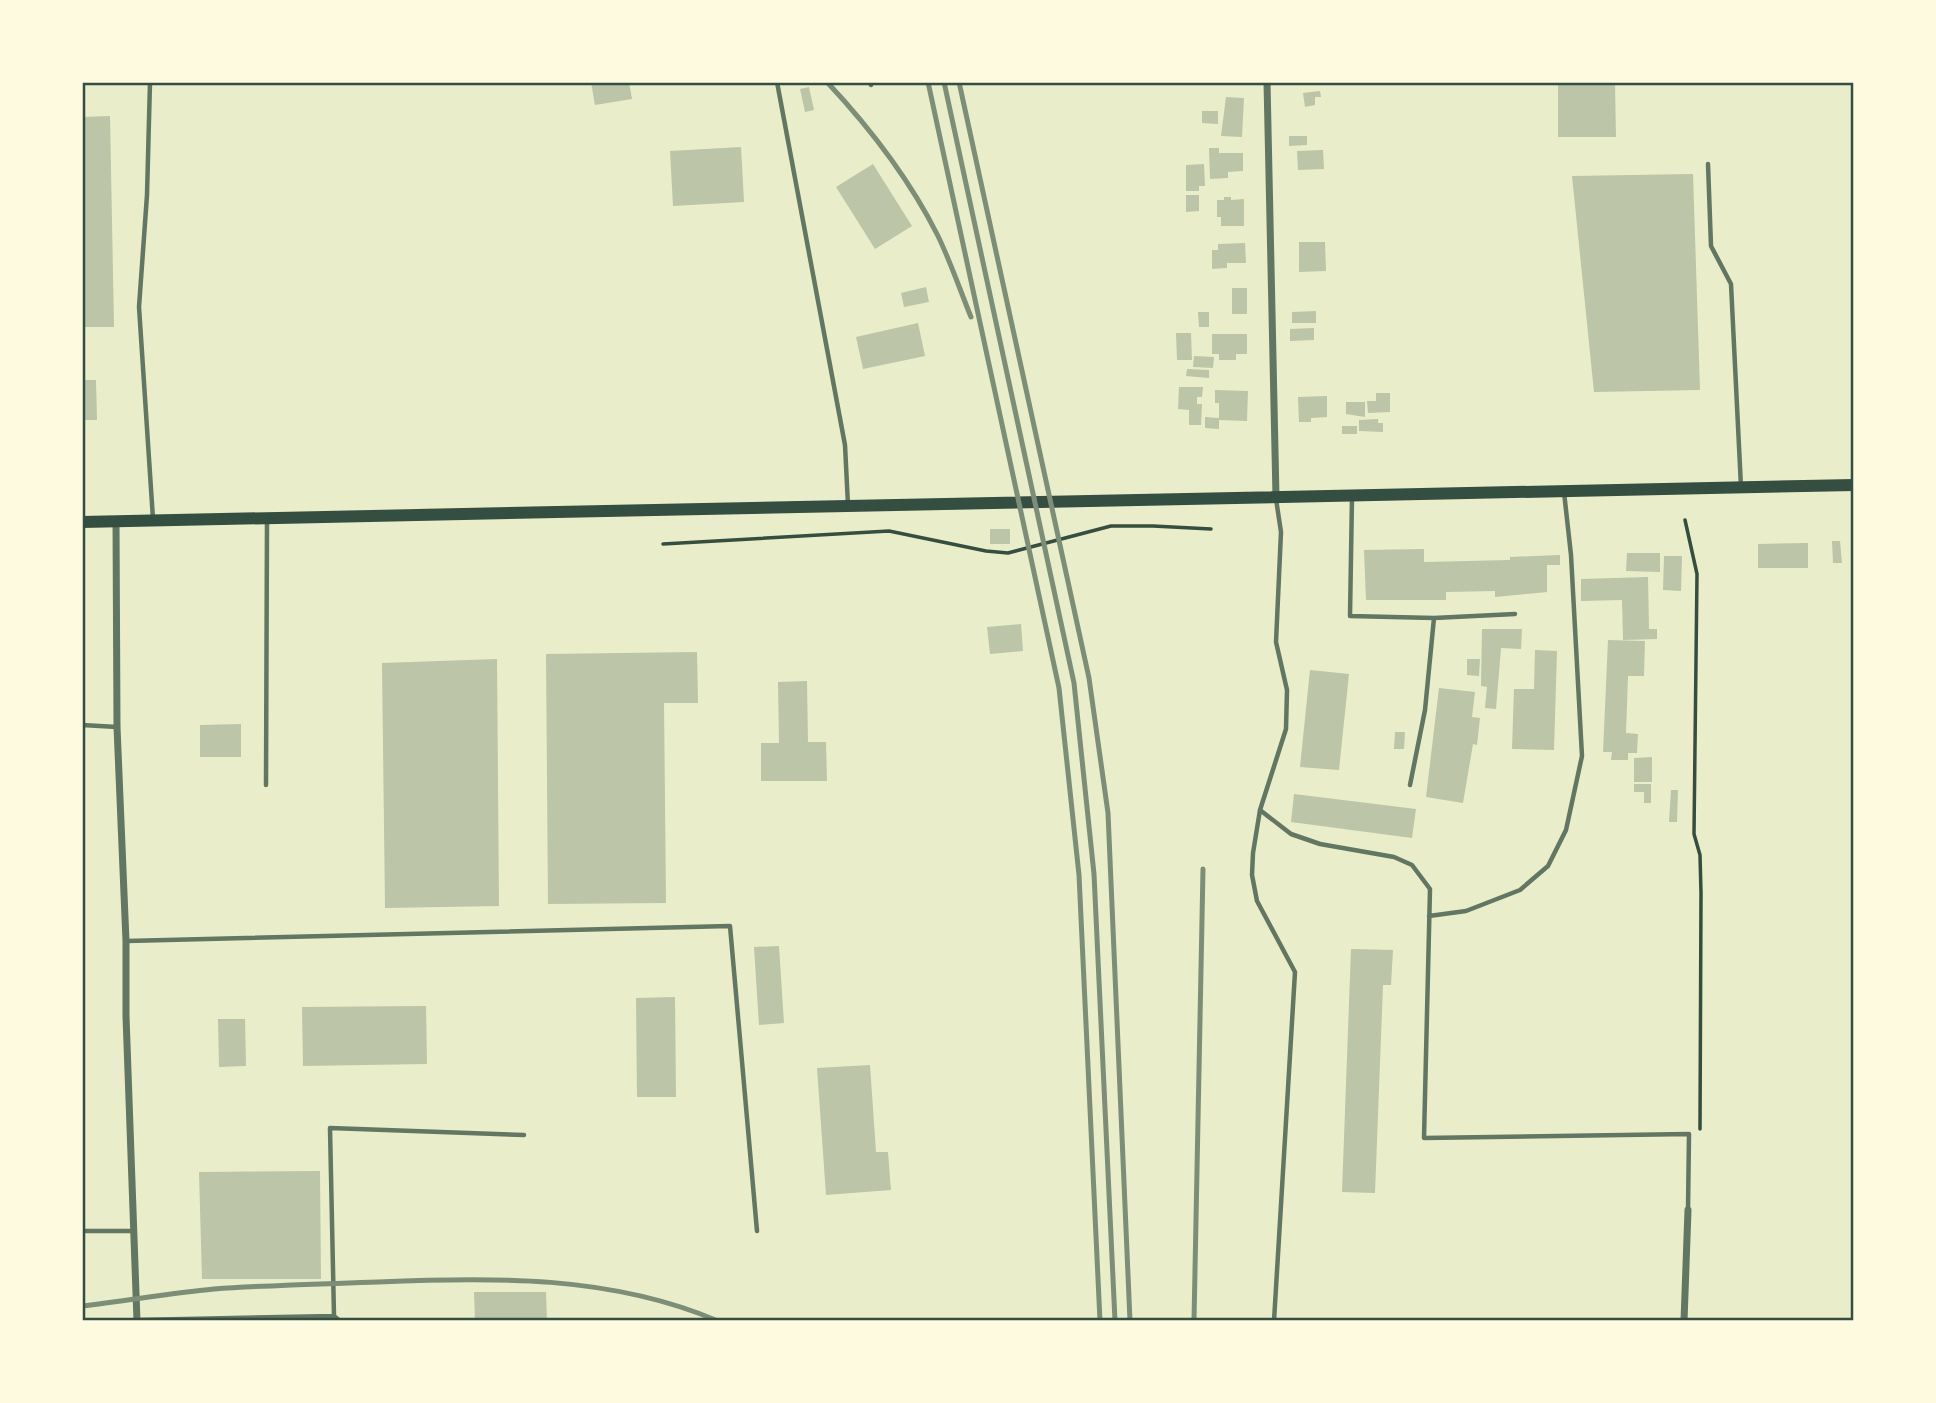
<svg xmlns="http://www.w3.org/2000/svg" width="1936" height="1403" font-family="'Fira Sans Condensed',sans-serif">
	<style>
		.building { fill: #bcc5a7 }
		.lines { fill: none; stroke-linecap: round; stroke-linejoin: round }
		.path { stroke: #344e41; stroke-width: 3.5 }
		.service { stroke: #617663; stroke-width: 4.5 }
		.minor { stroke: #617663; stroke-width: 7 }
		.secondary { stroke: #344e41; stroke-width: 12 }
		.rail { stroke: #7c8e77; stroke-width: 5 }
		.neatline { fill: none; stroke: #344e41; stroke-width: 2.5 }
	</style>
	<rect width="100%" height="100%" fill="#e9edc9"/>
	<path class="building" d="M 591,82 L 629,82 L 632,99 L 595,105 Z
		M 1558,82 L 1615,82 L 1616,137 L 1558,137 Z
		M 809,87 L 814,110 L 805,112 L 800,89 Z
		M 1320,91 L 1321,97 L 1315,97 L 1315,105 L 1305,107 L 1303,93 Z
		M 1226,97 L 1244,98 L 1242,137 L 1221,136 Z
		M 1202,111 L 1218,111 L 1218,124 L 1202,123 Z
		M 110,116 L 114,327 L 82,327 L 82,117 Z
		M 1289,136 L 1307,136 L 1307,145 L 1289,146 Z
		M 741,147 L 744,202 L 673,206 L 670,151 Z
		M 1209,148 L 1219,148 L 1219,153 L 1243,153 L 1243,171 L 1228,172 L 1228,178 L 1210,179 Z
		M 1323,150 L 1324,169 L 1298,170 L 1297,151 Z
		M 873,164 L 912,226 L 875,249 L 836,187 Z
		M 1204,164 L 1205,186 L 1199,186 L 1199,191 L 1186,191 L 1186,165 Z
		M 1693,174 L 1700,390 L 1594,392 L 1572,176 Z
		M 1186,195 L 1199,195 L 1199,211 L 1186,212 Z
		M 1224,197 L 1231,197 L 1231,200 L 1244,199 L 1244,226 L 1221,226 L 1221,217 L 1217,217 L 1217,200 L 1224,200 Z
		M 1299,242 L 1325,242 L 1326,271 L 1299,272 Z
		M 1245,243 L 1246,263 L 1227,263 L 1227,268 L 1212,269 L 1212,250 L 1218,250 L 1218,244 Z
		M 926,287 L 929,302 L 904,307 L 901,293 Z
		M 1232,288 L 1247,288 L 1247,314 L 1232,314 Z
		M 1316,311 L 1316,323 L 1292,323 L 1292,312 Z
		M 1198,312 L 1209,312 L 1209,327 L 1199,327 Z
		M 918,323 L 925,356 L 863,369 L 856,337 Z
		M 1314,328 L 1314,340 L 1290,341 L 1290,329 Z
		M 1176,333 L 1191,333 L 1192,360 L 1177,360 Z
		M 1212,334 L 1247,334 L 1247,354 L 1236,354 L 1236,360 L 1219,360 L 1219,354 L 1212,354 Z
		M 1194,356 L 1214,357 L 1213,368 L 1193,367 Z
		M 1187,369 L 1209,370 L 1209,378 L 1186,376 Z
		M 82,380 L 96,380 L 97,420 L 82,420 Z
		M 1179,387 L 1203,387 L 1202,397 L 1197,397 L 1197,404 L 1202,404 L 1201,425 L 1189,425 L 1189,410 L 1178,409 Z
		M 1215,390 L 1248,391 L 1247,421 L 1219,420 L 1219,429 L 1205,428 L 1205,417 L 1219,418 L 1219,403 L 1215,403 Z
		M 1376,393 L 1390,393 L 1390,412 L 1368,413 L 1367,401 L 1376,401 Z
		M 1327,396 L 1327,417 L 1311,418 L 1311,422 L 1299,422 L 1298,397 Z
		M 1346,402 L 1365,402 L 1365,417 L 1346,414 Z
		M 1378,419 L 1378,423 L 1383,423 L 1383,432 L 1359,431 L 1359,420 Z
		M 1342,426 L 1357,426 L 1357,434 L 1342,434 Z
		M 990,529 L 1010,529 L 1010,544 L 990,544 Z
		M 1832,541 L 1840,541 L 1842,563 L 1833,563 Z
		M 1808,543 L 1808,568 L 1758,568 L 1758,544 Z
		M 1424,549 L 1424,562 L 1510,560 L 1510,557 L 1560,555 L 1560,565 L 1547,565 L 1547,592 L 1495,597 L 1495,591 L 1446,592 L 1446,600 L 1366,600 L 1364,550 Z
		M 1627,553 L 1660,553 L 1660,572 L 1626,571 Z
		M 1664,556 L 1682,556 L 1681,591 L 1663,590 Z
		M 1648,577 L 1649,629 L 1657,629 L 1657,639 L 1623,640 L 1622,600 L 1581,601 L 1581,579 Z
		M 1021,624 L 1023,651 L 990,654 L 987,627 Z
		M 1482,629 L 1522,629 L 1521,649 L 1501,648 L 1496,709 L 1485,708 L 1487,687 L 1481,686 Z
		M 1608,640 L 1645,641 L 1644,676 L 1628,676 L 1626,733 L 1638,734 L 1637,753 L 1628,753 L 1628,760 L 1611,760 L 1612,752 L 1603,752 Z
		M 1535,650 L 1557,651 L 1554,750 L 1512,749 L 1514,689 L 1534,689 Z
		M 697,652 L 698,703 L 664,703 L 666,903 L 548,904 L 546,654 Z
		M 497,659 L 499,906 L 385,908 L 382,663 Z
		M 1467,659 L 1480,659 L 1479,676 L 1467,675 Z
		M 1310,670 L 1349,674 L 1339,770 L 1300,767 Z
		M 807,681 L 808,742 L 826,742 L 827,781 L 761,781 L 761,743 L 779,743 L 778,682 Z
		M 1439,688 L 1475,692 L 1472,717 L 1480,718 L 1477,745 L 1473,744 L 1463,803 L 1426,797 Z
		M 241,724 L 241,757 L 200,757 L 200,725 Z
		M 1395,732 L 1405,732 L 1404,749 L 1394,749 Z
		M 1652,757 L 1652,782 L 1634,782 L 1634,758 Z
		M 1634,784 L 1651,784 L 1651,803 L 1644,803 L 1644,792 L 1634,792 Z
		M 1671,790 L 1678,790 L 1677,822 L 1669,822 Z
		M 1294,794 L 1416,809 L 1412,838 L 1291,822 Z
		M 779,946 L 784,1023 L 759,1025 L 754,947 Z
		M 1351,949 L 1393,950 L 1391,985 L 1383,985 L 1375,1193 L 1342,1192 Z
		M 675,997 L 676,1097 L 637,1097 L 636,998 Z
		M 426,1006 L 427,1064 L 303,1066 L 302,1007 Z
		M 218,1019 L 245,1019 L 246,1066 L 219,1067 Z
		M 870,1065 L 876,1152 L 888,1152 L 891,1190 L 826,1195 L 817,1068 Z
		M 320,1171 L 321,1279 L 202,1279 L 199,1172 Z
		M 474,1292 L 546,1292 L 547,1321 L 475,1321 Z"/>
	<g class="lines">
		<path class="path" d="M 1685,520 L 1697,574 L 1694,834 L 1700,855 L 1701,893 L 1700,1129
			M 663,544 L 889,531 L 986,551 L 1008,553 L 1111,526 L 1153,526 L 1211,529"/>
		<path class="service" d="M 150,82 L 147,195 L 139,307 L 153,519
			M 777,82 L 845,445 L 848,505
			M 869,82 L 871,85
			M 1708,164 L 1711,246 L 1731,284 L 1741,487
			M 1352,497 L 1350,616 L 1434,618 L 1425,710 L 1410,785
			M 1434,618 L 1515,614
			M 82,725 L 117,727
			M 266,785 L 267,519
			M 1260,810 L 1291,834 L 1320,844 L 1394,857 L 1412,865 L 1430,889 L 1424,1138 L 1689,1134 L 1688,1210
			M 1429,916 L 1466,911 L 1520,890 L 1548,866 L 1566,830 L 1582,756 L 1571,555 L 1564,492
			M 127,941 L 730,926 L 757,1231
			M 82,1231 L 133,1231
			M 334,1316 L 340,1321
			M 137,1320 L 334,1316 L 330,1128 L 524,1135
			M 1274,1321 L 1295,972 L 1257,901 L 1252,875 L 1253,853 L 1260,810 L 1286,729 L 1287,690 L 1276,642 L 1281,532 L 1276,499"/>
		<path class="minor" d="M 1267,82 L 1276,497
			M 116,521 L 117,727 L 126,941 L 126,1016 L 137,1321
			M 1684,1321 L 1688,1210"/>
		<path class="secondary" d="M 82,522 L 1854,485"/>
		<path class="rail" d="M 827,82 C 870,128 910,180 938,236 C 951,263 960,290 971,317
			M 928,82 L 1059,688 L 1079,875 L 1100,1321
			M 944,82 L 1074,683 L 1094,874 L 1115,1321
			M 959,82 L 1089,678 L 1108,813 L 1130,1321
			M 82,1306 C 126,1301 170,1293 214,1289 C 268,1285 324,1284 378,1282 C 492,1277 611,1275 718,1321
			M 1194,1321 L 1203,869"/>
	</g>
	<rect width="1936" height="1403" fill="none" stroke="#fefae0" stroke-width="168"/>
	<rect x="84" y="84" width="1768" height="1235" class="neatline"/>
</svg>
